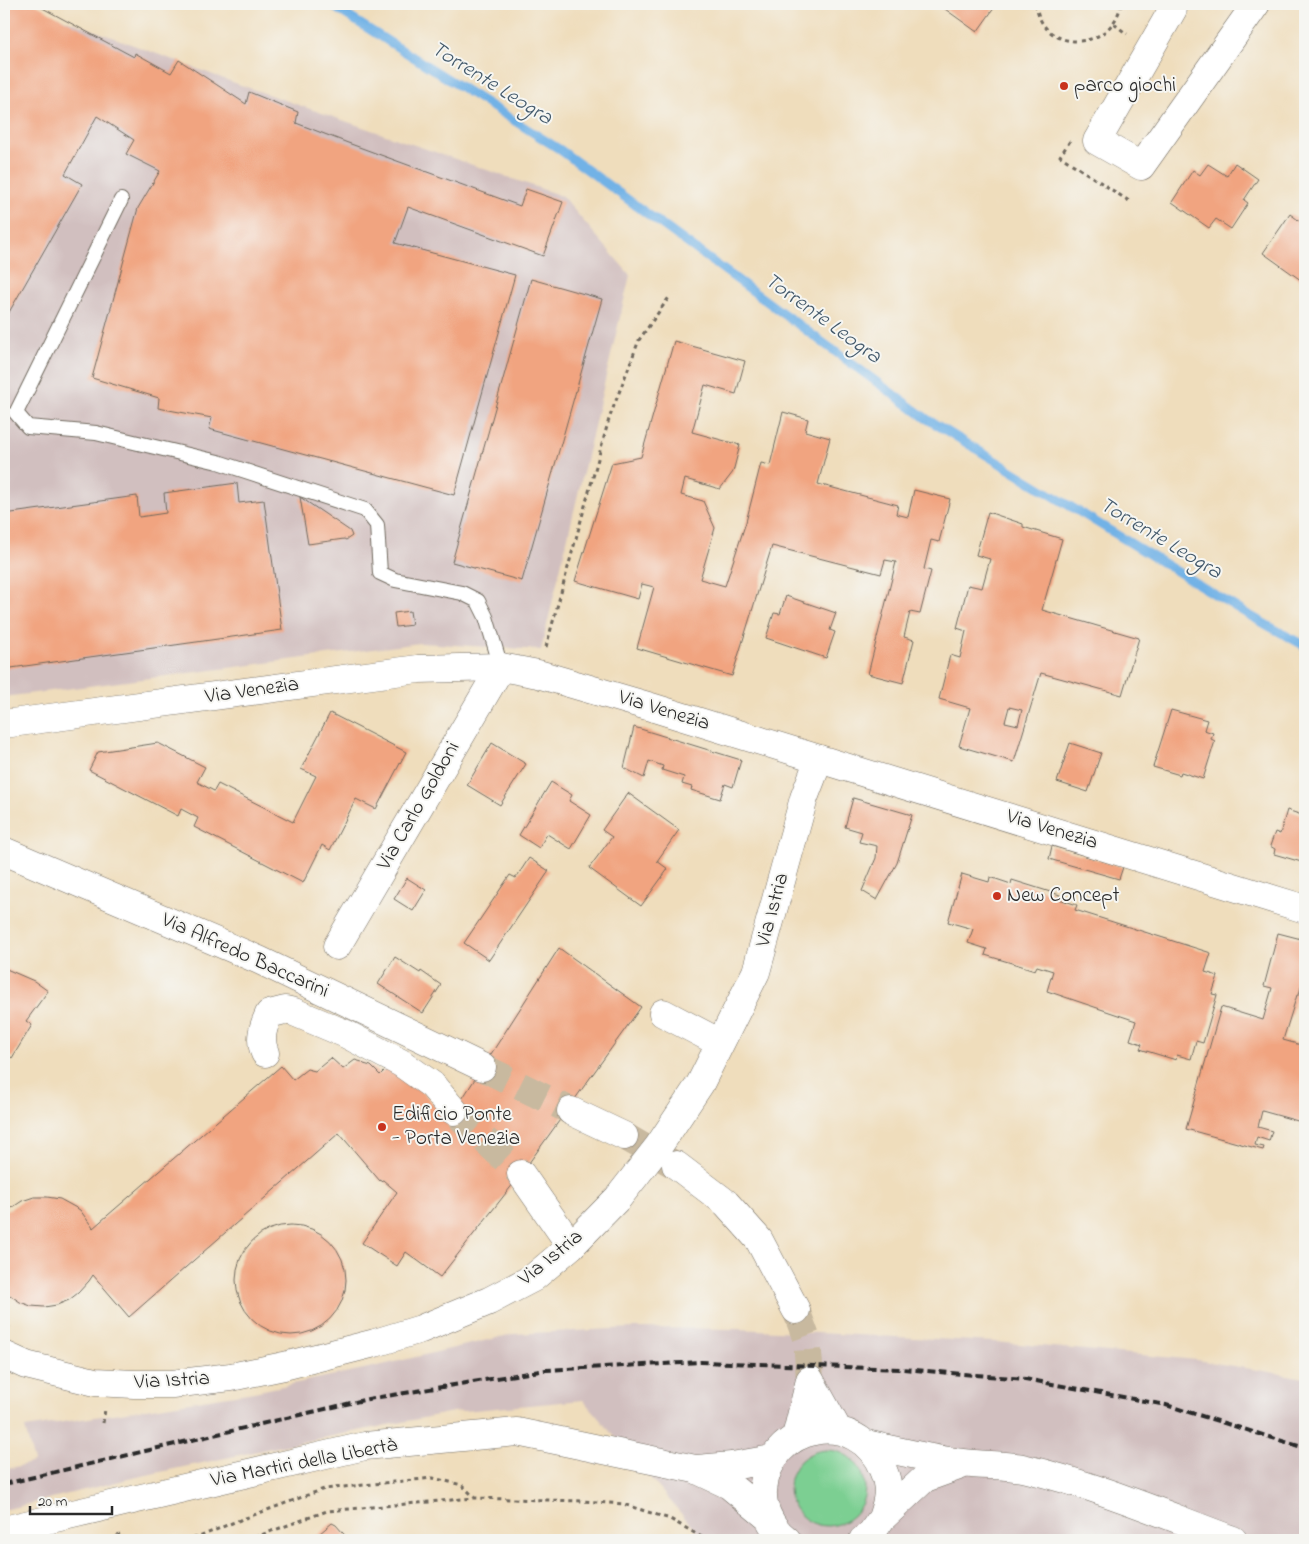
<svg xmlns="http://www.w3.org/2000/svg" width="1309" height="1544" font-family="'Indie Flower',sans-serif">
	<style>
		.industrial { fill: #d1bfbf }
		.green { fill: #7bcf92; stroke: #537d5e }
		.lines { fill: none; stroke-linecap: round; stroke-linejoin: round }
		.stream { stroke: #72b2e6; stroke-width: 9 }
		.building { fill: #f1a480; fill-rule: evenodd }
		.minor-tunnel { stroke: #c8b99f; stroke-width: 28; stroke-dasharray: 28 14; stroke-linecap: butt }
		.primary-tunnel { stroke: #c8b99f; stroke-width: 28; stroke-dasharray: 28 14; stroke-linecap: butt }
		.service-casing { stroke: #70695e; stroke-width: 16 }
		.minor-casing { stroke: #70695e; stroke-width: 29 }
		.tertiary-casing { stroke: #70695e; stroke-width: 29 }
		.primary-casing { stroke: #70695e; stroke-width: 29 }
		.path { stroke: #70695e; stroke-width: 3; stroke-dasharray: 4 4; stroke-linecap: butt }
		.service { stroke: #fff; stroke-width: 14 }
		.minor { stroke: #fff; stroke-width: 28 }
		.tertiary { stroke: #fff; stroke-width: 28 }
		.primary { stroke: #fff; stroke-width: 28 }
		.rail { stroke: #2b2b2b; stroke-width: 4; stroke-dasharray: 8 4; stroke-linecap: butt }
		.poi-dot { fill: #c8321e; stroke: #f6f6f2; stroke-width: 2 }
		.labels { text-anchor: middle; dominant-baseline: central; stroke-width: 4; stroke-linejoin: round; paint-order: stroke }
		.poi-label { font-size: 21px; fill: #2b2b2b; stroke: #f6f6f2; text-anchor: start }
		.street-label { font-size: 21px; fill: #2b2b2b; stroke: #f6f6f2 }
		.water-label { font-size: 22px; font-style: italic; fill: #445a6c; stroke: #f6f6f2 }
	</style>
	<rect width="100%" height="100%" fill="#f6f6f2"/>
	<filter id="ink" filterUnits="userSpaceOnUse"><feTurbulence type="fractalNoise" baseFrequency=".02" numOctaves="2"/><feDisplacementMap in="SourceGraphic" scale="10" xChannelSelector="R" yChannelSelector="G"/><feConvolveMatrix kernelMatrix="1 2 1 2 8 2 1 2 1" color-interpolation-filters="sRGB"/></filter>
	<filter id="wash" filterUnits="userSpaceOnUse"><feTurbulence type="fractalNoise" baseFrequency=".0096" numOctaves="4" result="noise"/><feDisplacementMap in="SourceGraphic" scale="20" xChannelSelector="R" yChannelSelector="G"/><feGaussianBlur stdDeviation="1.12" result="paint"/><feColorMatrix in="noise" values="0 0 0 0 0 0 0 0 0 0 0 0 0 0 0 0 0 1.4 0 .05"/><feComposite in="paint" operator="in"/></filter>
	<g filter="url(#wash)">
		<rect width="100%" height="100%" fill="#efddbc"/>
		<path class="industrial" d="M 4,4 L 24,4 L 232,82 L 562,196 L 630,275 L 541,650 L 420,643 L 4,697 Z
			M 633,1328 L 738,1329 L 995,1342 L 1197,1360 L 1305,1378 L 1305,1540 L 704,1540 L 583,1400 L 453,1412 L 267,1449 L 128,1479 L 4,1510 L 4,1470 L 34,1462 L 25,1428 L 254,1392 L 378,1366 L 513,1334 Z"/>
		<path class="green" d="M789 1488a38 38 0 1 1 76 0a38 38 0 1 1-76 0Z"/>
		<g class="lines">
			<path class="stream" d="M 329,4 L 559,149 L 927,419 L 1247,614 L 1305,646"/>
		</g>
		<g id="blocks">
			<path class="building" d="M 6,4 L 35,4 L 134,57 L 135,53 L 171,73 L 179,60 L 246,104 L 249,92 L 298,112 L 296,123 L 348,143 L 520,206 L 526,189 L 563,202 L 543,256 L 408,207 L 395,243 L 515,275 L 454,495 L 209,429 L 212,418 L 158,408 L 159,398 L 92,378 L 138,208 L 160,171 L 126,154 L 134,140 L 97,116 L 65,174 L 82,184 L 4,321 L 4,8 Z
				M 938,4 L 997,4 L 977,32 Z
				M 1235,163 L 1258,179 L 1244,200 L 1248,203 L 1231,229 L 1216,219 L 1209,228 L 1172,202 L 1193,170 L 1200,175 L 1208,164 L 1227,176 Z
				M 1290,214 L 1305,225 L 1305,283 L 1263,253 Z
				M 531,279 L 602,299 L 522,581 L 452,562 Z
				M 674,341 L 745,361 L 736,394 L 705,385 L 692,432 L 740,445 L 733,472 L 720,489 L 685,479 L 681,495 L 703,501 L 715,528 L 700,579 L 725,586 L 746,522 L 761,463 L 770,465 L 783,412 L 808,419 L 805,431 L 830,438 L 818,484 L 898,505 L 896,514 L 908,517 L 914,490 L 950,499 L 939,542 L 931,540 L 924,569 L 931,571 L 920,614 L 910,612 L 904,637 L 914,640 L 903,683 L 868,674 L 896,562 L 885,560 L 881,574 L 772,546 L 732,676 L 637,648 L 654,587 L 642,584 L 638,599 L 575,581 L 612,463 L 641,457 Z
				M 237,483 L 239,503 L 264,500 L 282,630 L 4,669 L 4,514 L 137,496 L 139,517 L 166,513 L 164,493 Z
				M 300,497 L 350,531 L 352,536 L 346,540 L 344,539 L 308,544 Z
				M 988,512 L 1023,524 L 1023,527 L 1062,539 L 1042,610 L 1139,638 L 1122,695 L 1041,673 L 1014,762 L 959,746 L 970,708 L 939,699 L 950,655 L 960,658 L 966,631 L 957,628 L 968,585 L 982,588 L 990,559 L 976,555 ZM 1009,707 L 1022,710 L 1018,725 L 1005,722 Z
				M 786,596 L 836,613 L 830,630 L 835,632 L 826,658 L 766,638 L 774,613 L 780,614 Z
				M 410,611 L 412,625 L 396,627 L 394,613 Z
				M 1171,710 L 1207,720 L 1204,730 L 1213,733 L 1211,739 L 1215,741 L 1203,779 L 1181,772 L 1180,775 L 1153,767 Z
				M 330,713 L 406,752 L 376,809 L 356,799 L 330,850 L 322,845 L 303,883 L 194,827 L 198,818 L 181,809 L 178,816 L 89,770 L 98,752 L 158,743 L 205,767 L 197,782 L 214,791 L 218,784 L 293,822 L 316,776 L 301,769 Z
				M 634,727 L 741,760 L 733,787 L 725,784 L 720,799 L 691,790 L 692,787 L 682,784 L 684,777 L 662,770 L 663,766 L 649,761 L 644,778 L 624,768 Z
				M 492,743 L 526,764 L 500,805 L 467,785 Z
				M 1070,743 L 1101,753 L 1088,792 L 1057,782 Z
				M 551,782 L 572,795 L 569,801 L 591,815 L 571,849 L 547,834 L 539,848 L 519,835 Z
				M 628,793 L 679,830 L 657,861 L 668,869 L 641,906 L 589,868 L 612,837 L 602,830 Z
				M 853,798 L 912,815 L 897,863 L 877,900 L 862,891 L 876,858 L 877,846 L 859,842 L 862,832 L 845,827 Z
				M 1287,810 L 1305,816 L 1305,863 L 1274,854 L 1275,849 L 1270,846 L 1275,832 L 1280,834 Z
				M 1052,846 L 1123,867 L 1119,879 L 1049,859 Z
				M 529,858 L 549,871 L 489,960 L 464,943 L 510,875 L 516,878 Z
				M 962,874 L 989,882 L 990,877 L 1011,884 L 1012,880 L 1060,895 L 1059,899 L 1077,905 L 1075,910 L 1211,953 L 1205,972 L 1218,976 L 1212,994 L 1217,995 L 1203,1043 L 1196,1041 L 1191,1059 L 1177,1055 L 1176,1060 L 1140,1049 L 1142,1044 L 1130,1040 L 1136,1021 L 1047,991 L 1053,971 L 1037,966 L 1035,970 L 985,955 L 987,949 L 968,943 L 973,929 L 948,922 Z
				M 407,878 L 426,890 L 413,911 L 394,899 Z
				M 1278,933 L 1305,940 L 1305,971 L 1299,995 L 1297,995 L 1283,1040 L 1301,1045 L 1300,1048 L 1305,1050 L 1305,1063 L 1303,1071 L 1305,1072 L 1305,1123 L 1262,1111 L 1258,1127 L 1272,1131 L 1269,1141 L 1257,1137 L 1255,1145 L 1264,1147 L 1263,1150 L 1186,1129 L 1221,1007 L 1263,1020 L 1272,988 L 1264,986 Z
				M 559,948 L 641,1007 L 521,1174 L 440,1277 L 406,1252 L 397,1266 L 362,1243 L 397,1192 L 383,1180 L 380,1181 L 339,1133 L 129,1317 L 93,1275 L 89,1281 L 78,1293 L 69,1300 L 57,1305 L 44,1307 L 31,1306 L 20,1302 L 4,1291 L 4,1213 L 22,1201 L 34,1197 L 47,1197 L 60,1199 L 80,1210 L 93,1228 L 281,1066 L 293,1080 L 307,1069 L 315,1071 L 331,1058 L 343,1069 L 355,1060 L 362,1062 L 364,1064 L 371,1066 L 380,1075 L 386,1069 L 399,1064 L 448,1121 Z
				M 395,957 L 420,973 L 421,971 L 441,985 L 423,1013 L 378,984 Z
				M 4,968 L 34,981 L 48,991 L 26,1021 L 32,1025 L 12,1058 L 4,1052 Z
				M236 1280a55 55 0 1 1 110 0a55 55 0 1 1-110 0Z
				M 332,1523 L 336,1525 L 349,1540 L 315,1540 L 313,1539 Z"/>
		</g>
	</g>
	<g filter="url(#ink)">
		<use href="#blocks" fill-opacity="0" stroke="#70695e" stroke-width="1"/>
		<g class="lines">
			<path class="minor-tunnel" d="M 454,1111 L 521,1174"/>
			<path class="primary-tunnel" d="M 482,1067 L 571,1111
				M 624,1136 L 675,1165
				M 796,1310 L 807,1340 L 810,1380"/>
			<g class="service-casing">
				<path id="service" d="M 121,200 L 16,413 L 28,427 L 96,433 L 218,462 L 365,510 L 377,525 L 380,573 L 395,580 L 462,593 L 478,601 L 486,617 L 501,667"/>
			</g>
			<g class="minor-casing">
				<path id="minor" d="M 1173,4 L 1173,9 L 1097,141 L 1141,166 L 1256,4
					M 337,946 L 501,667
					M 663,1013 L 720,1043
					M 265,1053 C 259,1039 263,1027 269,1014 L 285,1010 L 294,1012 L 346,1034 L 401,1063 L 432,1085 L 454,1111
					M 521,1174 L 571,1246
					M 4,1355 L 26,1365 L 95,1382 L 134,1384 L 172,1384 L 231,1377 L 284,1366 L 375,1343 L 421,1329 L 489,1301 L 533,1278 L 571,1246 L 618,1198 L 658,1147 L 700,1084 L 756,972 L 804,798 L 819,759"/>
			</g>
			<g class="tertiary-casing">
				<path id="tertiary" d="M 4,724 L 418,669 L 501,667 L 538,674 L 651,707 L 1305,909"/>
			</g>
			<g class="primary-casing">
				<path id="primary" d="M 4,851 L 259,960 L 482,1067
					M 571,1111 L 624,1136
					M 676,1165 L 726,1203 L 759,1240 L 796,1310
					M 810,1380 L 838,1430
					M 796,1437 L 810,1380
					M 866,1444 C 898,1451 930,1459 963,1463 C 985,1466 1006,1464 1027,1469 C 1098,1486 1165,1515 1233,1540
					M 697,1469 L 732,1466 L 772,1459
					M 4,1530 L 365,1446 L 517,1432 L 695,1469 L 729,1485 L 769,1518
					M 787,1540 C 772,1529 762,1510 763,1491 C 768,1422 858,1406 883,1470 C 887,1479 889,1490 887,1500 C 886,1506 884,1512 882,1518
					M 863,1540 L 870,1535 L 882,1518 L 925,1478 L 961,1465"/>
			</g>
			<path class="path" d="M 1036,4 C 1041,54 1112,53 1121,4
				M 1114,24 L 1127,34
				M 1070,141 L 1060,156 L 1132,203
				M 546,647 L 609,419 L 639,340 L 670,296
				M 4,1323 L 11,1327
				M 103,1423 L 105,1409
				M 110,1540 L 110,1539 L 122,1534 L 123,1540
				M 185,1540 L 199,1537 L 232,1523 L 324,1489 L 433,1478 L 462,1485 L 474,1497
				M 247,1540 L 327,1511 L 474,1498 L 582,1501 L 623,1504 L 670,1519 L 707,1540"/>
			<use href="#service" class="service"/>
			<use href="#minor" class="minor"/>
			<use href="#tertiary" class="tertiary"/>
			<use href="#primary" class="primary"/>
			<path class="rail" d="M 4,1484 L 368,1399 L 546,1370 L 701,1362 L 902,1369 L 1025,1379 L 1166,1405 L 1305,1448"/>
		</g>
	</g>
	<g class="poi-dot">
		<circle cx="1064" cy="86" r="5"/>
		<circle cx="997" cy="896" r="5"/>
		<circle cx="382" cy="1127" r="5"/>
	</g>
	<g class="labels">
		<g class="poi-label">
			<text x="1074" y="86">parco giochi</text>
			<text x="1007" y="896">New Concept</text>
			<text x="392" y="1115">Edificio Ponte<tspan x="392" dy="24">- Porta Venezia</tspan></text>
		</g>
		<g class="street-label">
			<text transform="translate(252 691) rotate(-8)">Via Venezia</text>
			<text transform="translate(664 711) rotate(17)">Via Venezia</text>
			<text transform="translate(419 806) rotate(-60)">Via Carlo Goldoni</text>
			<text transform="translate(1052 830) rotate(17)">Via Venezia</text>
			<text transform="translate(773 910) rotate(-75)">Via Istria</text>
			<text transform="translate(245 956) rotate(24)">Via Alfredo Baccarini</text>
			<text transform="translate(551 1258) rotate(-39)">Via Istria</text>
			<text transform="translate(172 1381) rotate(-3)">Via Istria</text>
			<text transform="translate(304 1463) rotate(-11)">Via Martiri della Libertà</text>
		</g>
		<g class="water-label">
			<text transform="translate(491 84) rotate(32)">Torrente Leogra</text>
			<text transform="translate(822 319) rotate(36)">Torrente Leogra</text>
			<text transform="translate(1160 539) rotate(31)">Torrente Leogra</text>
		</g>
	</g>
	<rect width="1309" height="1544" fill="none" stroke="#f6f6f2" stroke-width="20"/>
	<path d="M30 1506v8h82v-8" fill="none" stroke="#2b2b2b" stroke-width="2.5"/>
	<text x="38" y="1506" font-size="15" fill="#2b2b2b" stroke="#f6f6f2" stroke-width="4" paint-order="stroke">20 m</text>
</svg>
